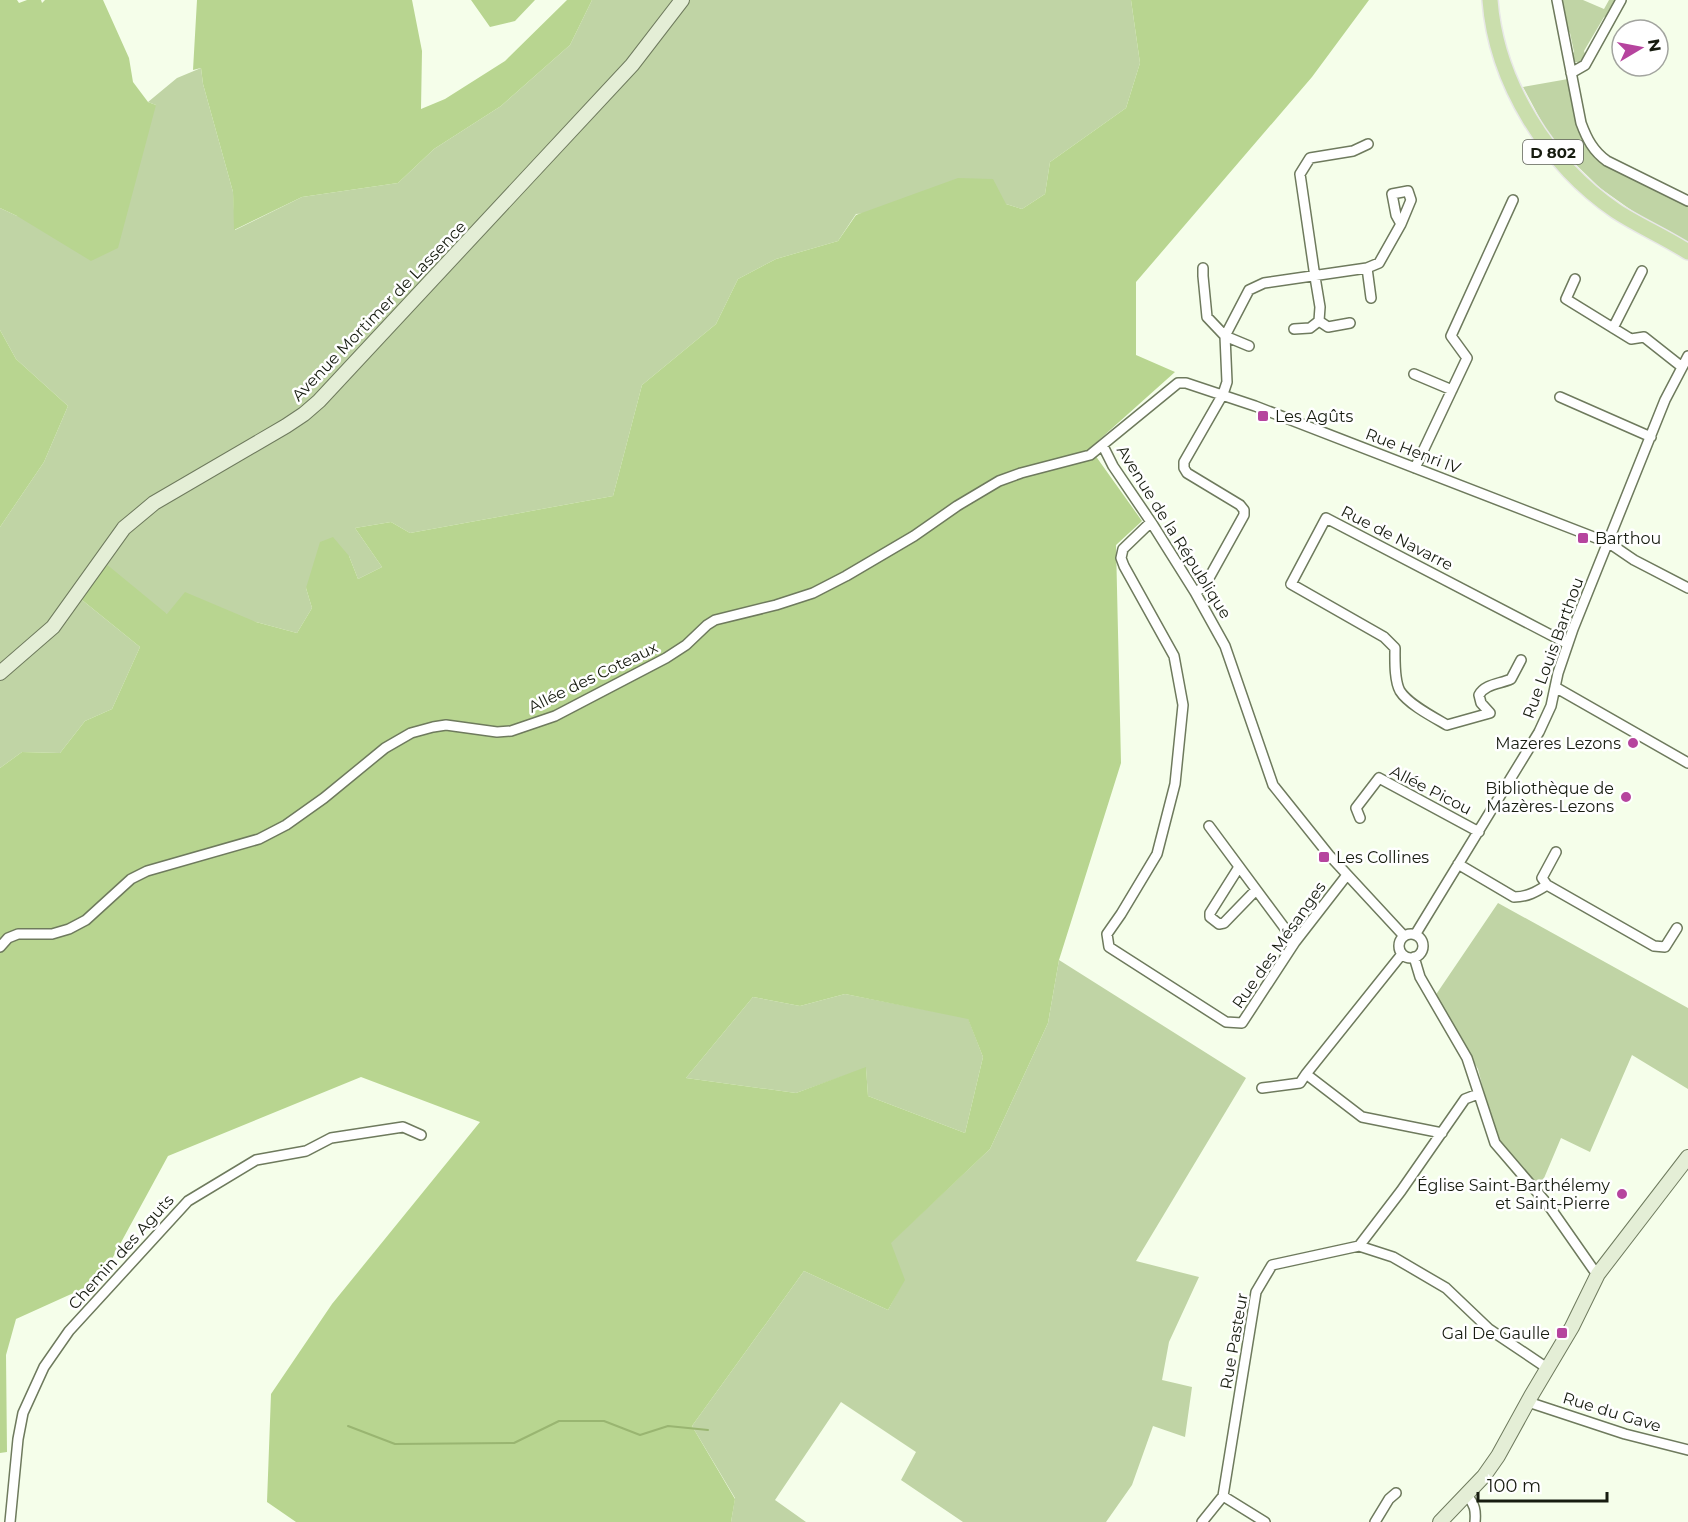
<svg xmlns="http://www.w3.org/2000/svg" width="1688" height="1522" font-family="Montserrat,sans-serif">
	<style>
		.green { fill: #c0d4a5 }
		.forest { fill: #b8d590; fill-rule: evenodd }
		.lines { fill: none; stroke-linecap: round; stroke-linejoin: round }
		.stream { stroke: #99b571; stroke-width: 2 }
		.street-casing { stroke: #6e7a5d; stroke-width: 12 }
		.secondary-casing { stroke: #6e7a5d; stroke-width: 16 }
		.primary-casing { stroke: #e8e8e7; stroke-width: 18 }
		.street { stroke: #fff; stroke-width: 9 }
		.secondary { stroke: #e4eed6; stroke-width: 14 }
		.primary { stroke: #cadeac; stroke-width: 15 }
		.poi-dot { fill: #b6449e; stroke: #fff; stroke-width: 2 }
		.labels { text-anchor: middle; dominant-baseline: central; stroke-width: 5; stroke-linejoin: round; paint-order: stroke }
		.shield { fill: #fff; stroke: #5d6058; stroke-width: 1.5 }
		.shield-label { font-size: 15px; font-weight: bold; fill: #171c10 }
		.street-label { font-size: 16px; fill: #171c10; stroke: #fff }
		.poi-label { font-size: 16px; fill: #171c10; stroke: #fff; text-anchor: end }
	</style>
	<rect width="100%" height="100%" fill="#f5feea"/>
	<path class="green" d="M 592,0 L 1131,0 L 1140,63 L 1126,108 L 1050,162 L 1045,194 L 1022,209 L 1006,204 L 856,214 L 838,241 L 776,259 L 738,279 L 716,324 L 642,385 L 613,496 L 410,533 L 391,522 L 355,528 L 382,567 L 358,579 L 349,556 L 306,588 L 312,608 L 297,633 L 256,622 L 167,614 L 82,600 L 140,647 L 112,709 L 85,721 L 60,753 L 22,752 L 0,768 L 0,527 L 44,462 L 68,406 L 16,359 L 0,330 L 0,208 L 17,216 L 156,105 L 148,102 L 177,78 L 201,68 L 203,84 L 233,192 L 235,230 L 302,197 L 398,183 L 434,149 L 501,106 L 570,45 Z
		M 1561,0 L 1583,0 L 1604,9 L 1609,0 L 1616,0 L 1607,16 L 1604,17 L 1584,51 L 1585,54 L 1580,62 L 1575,62 L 1571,55 L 1574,52 L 1570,33 L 1567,30 Z
		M 1568,79 L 1578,124 L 1591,152 L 1688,205 L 1688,242 L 1648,222 L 1600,188 L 1565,154 L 1546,130 L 1523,87 Z
		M 1498,903 L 1688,1008 L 1688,1089 L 1632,1055 L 1590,1152 L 1561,1138 L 1539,1190 L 1497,1143 L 1478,1069 L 1435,996 Z
		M 1059,960 L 1246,1078 L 1136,1261 L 1199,1277 L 1169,1342 L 1162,1380 L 1192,1387 L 1185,1437 L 1153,1426 L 1132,1485 L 1106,1522 L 963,1522 L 901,1480 L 916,1452 L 841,1402 L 775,1500 L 806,1522 L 731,1522 L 735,1498 L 692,1426 L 804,1271 L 888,1310 L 904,1280 L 890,1243 L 990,1149 L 1048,1023 Z
		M 845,994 L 968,1018 L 983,1057 L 965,1133 L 868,1096 L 866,1068 L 796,1093 L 686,1078 L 753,997 L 800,1006 Z"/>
	<path class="forest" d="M 0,0 L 17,0 L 19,3 L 27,0 L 41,0 L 42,3 L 45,0 L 103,0 L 129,58 L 133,82 L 148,102 L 156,105 L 118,248 L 91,261 L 17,216 L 0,208 Z
		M 197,0 L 412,0 L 422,51 L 421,109 L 445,99 L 505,61 L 567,0 L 592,0 L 570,45 L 501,106 L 434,149 L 398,183 L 302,197 L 234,230 L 233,192 L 203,84 L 201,68 L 193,70 Z
		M 471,0 L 535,0 L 515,21 L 490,27 Z
		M 1131,0 L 1369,0 L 1312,77 L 1136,282 L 1136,355 L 1175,372 L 1090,448 L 1142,521 L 1116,545 L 1121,763 L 1059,960 L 1048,1023 L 990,1149 L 891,1243 L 905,1280 L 888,1310 L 804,1271 L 692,1426 L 735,1499 L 731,1522 L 296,1522 L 267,1502 L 271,1394 L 332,1304 L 480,1122 L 361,1077 L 168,1156 L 100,1281 L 16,1319 L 6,1355 L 7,1452 L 0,1453 L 0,768 L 22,752 L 60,753 L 85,721 L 112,709 L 140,647 L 82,600 L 105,563 L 167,614 L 185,592 L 256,622 L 297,633 L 312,608 L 306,588 L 320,542 L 333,537 L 349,556 L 358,579 L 382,567 L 355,528 L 391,522 L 410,533 L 613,496 L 642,385 L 716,324 L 738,279 L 776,259 L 838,241 L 856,215 L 958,178 L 993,179 L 1006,204 L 1022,209 L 1045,194 L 1050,162 L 1126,108 L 1140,63 ZM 845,994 L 968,1019 L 983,1057 L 965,1133 L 868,1096 L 866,1067 L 796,1093 L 686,1078 L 753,997 L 800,1006 Z
		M 0,330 L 16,359 L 68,406 L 44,462 L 0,527 Z"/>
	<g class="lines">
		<path class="stream" d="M 348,1426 L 395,1444 L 514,1443 L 559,1421 L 604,1421 L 640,1435 L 668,1426 L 708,1430"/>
		<g class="street-casing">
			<path id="street" d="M 1557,0 L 1581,123 C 1587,139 1593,151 1607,161 L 1688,201
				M 1571,73 L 1585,65 L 1621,0
				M 1203,268 L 1203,276 L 1207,317 L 1225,336 L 1249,346
				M 1367,268 L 1371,298
				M 1575,279 L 1566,299 L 1631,339 L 1644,337 L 1682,367
				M 1319,321 L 1328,327 L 1350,323
				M 1613,328 L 1642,271
				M 1294,329 L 1310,328 L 1319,321 L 1320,307 L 1315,277 L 1300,174 L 1310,158 L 1353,151 L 1368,144
				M 1414,374 L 1452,390
				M 1560,397 L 1651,437
				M 1103,446 L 1113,466 L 1151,522 L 1195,592 L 1225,646 L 1273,785 L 1329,855 L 1404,936
				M 1415,468 L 1467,358 L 1451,336 L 1513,200
				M 1151,522 L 1123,549 L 1121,558 L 1124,566 L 1174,656 L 1183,705 L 1175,784 L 1157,854 L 1121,914 L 1107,934 L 1109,947 L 1226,1022 L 1242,1023 L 1295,942 L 1347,875
				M 1195,592 L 1204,587 L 1244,515 L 1244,510 L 1240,505 L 1187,473 L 1184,468 L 1184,462 L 1223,394 L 1227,382 L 1225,336 L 1249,290 L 1264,283 L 1367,268 L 1379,263 L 1401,224 L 1411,200 L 1408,191 L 1392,194 L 1396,215 L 1401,224
				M 1521,660 L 1511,679 C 1500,684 1485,684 1479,695 L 1481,703 L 1490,713 L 1447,725 C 1433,717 1408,704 1400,691 C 1394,680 1395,659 1395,648 L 1384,637 L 1291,584 L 1326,518 L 1568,644
				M 1555,687 L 1688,763
				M 1360,818 L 1356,808 L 1379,778 L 1479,832
				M 1209,826 L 1295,942
				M 1458,864 L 1514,897 C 1527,897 1536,892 1547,885 L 1654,946 L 1665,947 L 1677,928
				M 1239,867 L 1210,913 L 1210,917 L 1219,924 L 1224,923 L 1256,890
				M 1547,885 L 1542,878 L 1556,852
				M1399 946a12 12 0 1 1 24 0a12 12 0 1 1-24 0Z
				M 1415,935 L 1539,732 L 1551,706 L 1558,673 L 1573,629 L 1665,400 L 1688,356
				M 0,947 L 8,938 L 18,934 L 52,934 L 69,929 L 86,920 L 131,879 L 147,871 L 259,839 L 286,825 L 324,798 L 385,748 L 411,733 L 433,727 L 446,725 L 497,732 L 511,731 L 555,716 L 666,658 L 686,645 L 707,625 L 715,620 L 776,605 L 813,593 L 846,576 L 914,536 L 957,506 L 999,481 L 1021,473 L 1090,455 L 1178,383 L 1186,383 L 1255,406 L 1609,543 L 1634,560 L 1688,588
				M 1402,954 L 1306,1074 L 1362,1117 L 1442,1133
				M 1414,957 L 1420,977 L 1467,1058 L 1495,1143 L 1549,1206 L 1593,1269 L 1598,1274
				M 1262,1088 L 1300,1083 L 1306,1074
				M 1359,1246 L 1393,1257 L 1446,1288 L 1489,1329 L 1547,1368
				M 1528,1402 L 1625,1434 L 1688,1450
				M 1223,1496 L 1265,1522
				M 1467,1496 C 1475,1504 1476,1511 1475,1522
				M 10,1522 L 18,1439 L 23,1413 L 44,1367 L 69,1331 L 188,1201 L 256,1160 L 306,1151 L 331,1138 L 403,1127 L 421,1135
				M 1202,1522 L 1223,1496 L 1256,1292 L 1272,1265 L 1359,1246 L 1401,1191 L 1465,1099 L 1478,1094
				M 1375,1522 L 1389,1499 L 1396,1493"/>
		</g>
		<g class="secondary-casing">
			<path id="secondary" d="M 0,673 L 53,627 L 124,528 L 154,503 L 286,426 L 304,414 L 319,401 L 632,65 L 682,0
				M 1440,1522 L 1484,1476 L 1498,1456 L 1531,1396 L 1572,1327 L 1598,1274 L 1688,1157"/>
		</g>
		<g class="primary-casing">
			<path id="primary" d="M 1490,0 C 1496,82 1548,165 1616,211 C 1639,226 1665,237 1688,252"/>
		</g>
		<use href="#street" class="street"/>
		<use href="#secondary" class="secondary"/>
		<use href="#primary" class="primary"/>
	</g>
	<g class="poi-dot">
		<rect x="1257" y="410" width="12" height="12" rx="3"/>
		<rect x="1577" y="532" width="12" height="12" rx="3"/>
		<circle cx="1633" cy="743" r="6"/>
		<circle cx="1626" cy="797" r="6"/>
		<rect x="1318" y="851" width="12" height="12" rx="3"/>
		<circle cx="1622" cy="1194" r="6"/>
		<rect x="1556" y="1327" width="12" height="12" rx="3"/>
	</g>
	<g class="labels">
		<rect class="shield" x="1523" y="140" width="60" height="24" rx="4.5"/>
		<g class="shield-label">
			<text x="1553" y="152">D 802</text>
		</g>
		<g class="street-label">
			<text transform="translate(379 311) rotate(-46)">Avenue Mortimer de Lassence</text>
			<text transform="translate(1413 451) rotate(21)">Rue Henri IV</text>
			<text transform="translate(1174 532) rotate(58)">Avenue de la République</text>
			<text transform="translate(1397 538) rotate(27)">Rue de Navarre</text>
			<text transform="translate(1553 648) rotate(-70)">Rue Louis Barthou</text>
			<text transform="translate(593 677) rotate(-26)">Allée des Coteaux</text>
			<text transform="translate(1431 790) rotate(27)">Allée Picou</text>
			<text transform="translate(1279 945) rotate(-55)">Rue des Mésanges</text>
			<text transform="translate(121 1252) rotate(-48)">Chemin des Aguts</text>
			<text transform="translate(1234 1341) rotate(-80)">Rue Pasteur</text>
			<text transform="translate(1612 1412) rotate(17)">Rue du Gave</text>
		</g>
		<g class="poi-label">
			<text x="1275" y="416" text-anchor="start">Les Agûts</text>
			<text x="1595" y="538" text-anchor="start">Barthou</text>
			<text x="1621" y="743">Mazeres Lezons</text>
			<text x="1614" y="788">Bibliothèque de<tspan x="1614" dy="18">Mazères-Lezons</tspan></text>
			<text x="1336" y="857" text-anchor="start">Les Collines</text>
			<text x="1610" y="1185">Église Saint-Barthélemy<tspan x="1610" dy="18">et Saint-Pierre</tspan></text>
			<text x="1550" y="1333">Gal De Gaulle</text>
		</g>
	</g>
	<g transform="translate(1640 48) rotate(80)"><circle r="28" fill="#ffffff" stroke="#a2a49f" stroke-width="1.5"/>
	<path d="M0-4.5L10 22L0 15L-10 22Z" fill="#b6449e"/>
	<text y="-9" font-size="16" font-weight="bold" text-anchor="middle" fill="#171c10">N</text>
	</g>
	<path d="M1478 1492v9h129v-9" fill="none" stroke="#171c10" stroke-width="3"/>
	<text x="1487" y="1492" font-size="18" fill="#171c10" stroke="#ffffff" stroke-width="4.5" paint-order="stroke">100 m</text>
</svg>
